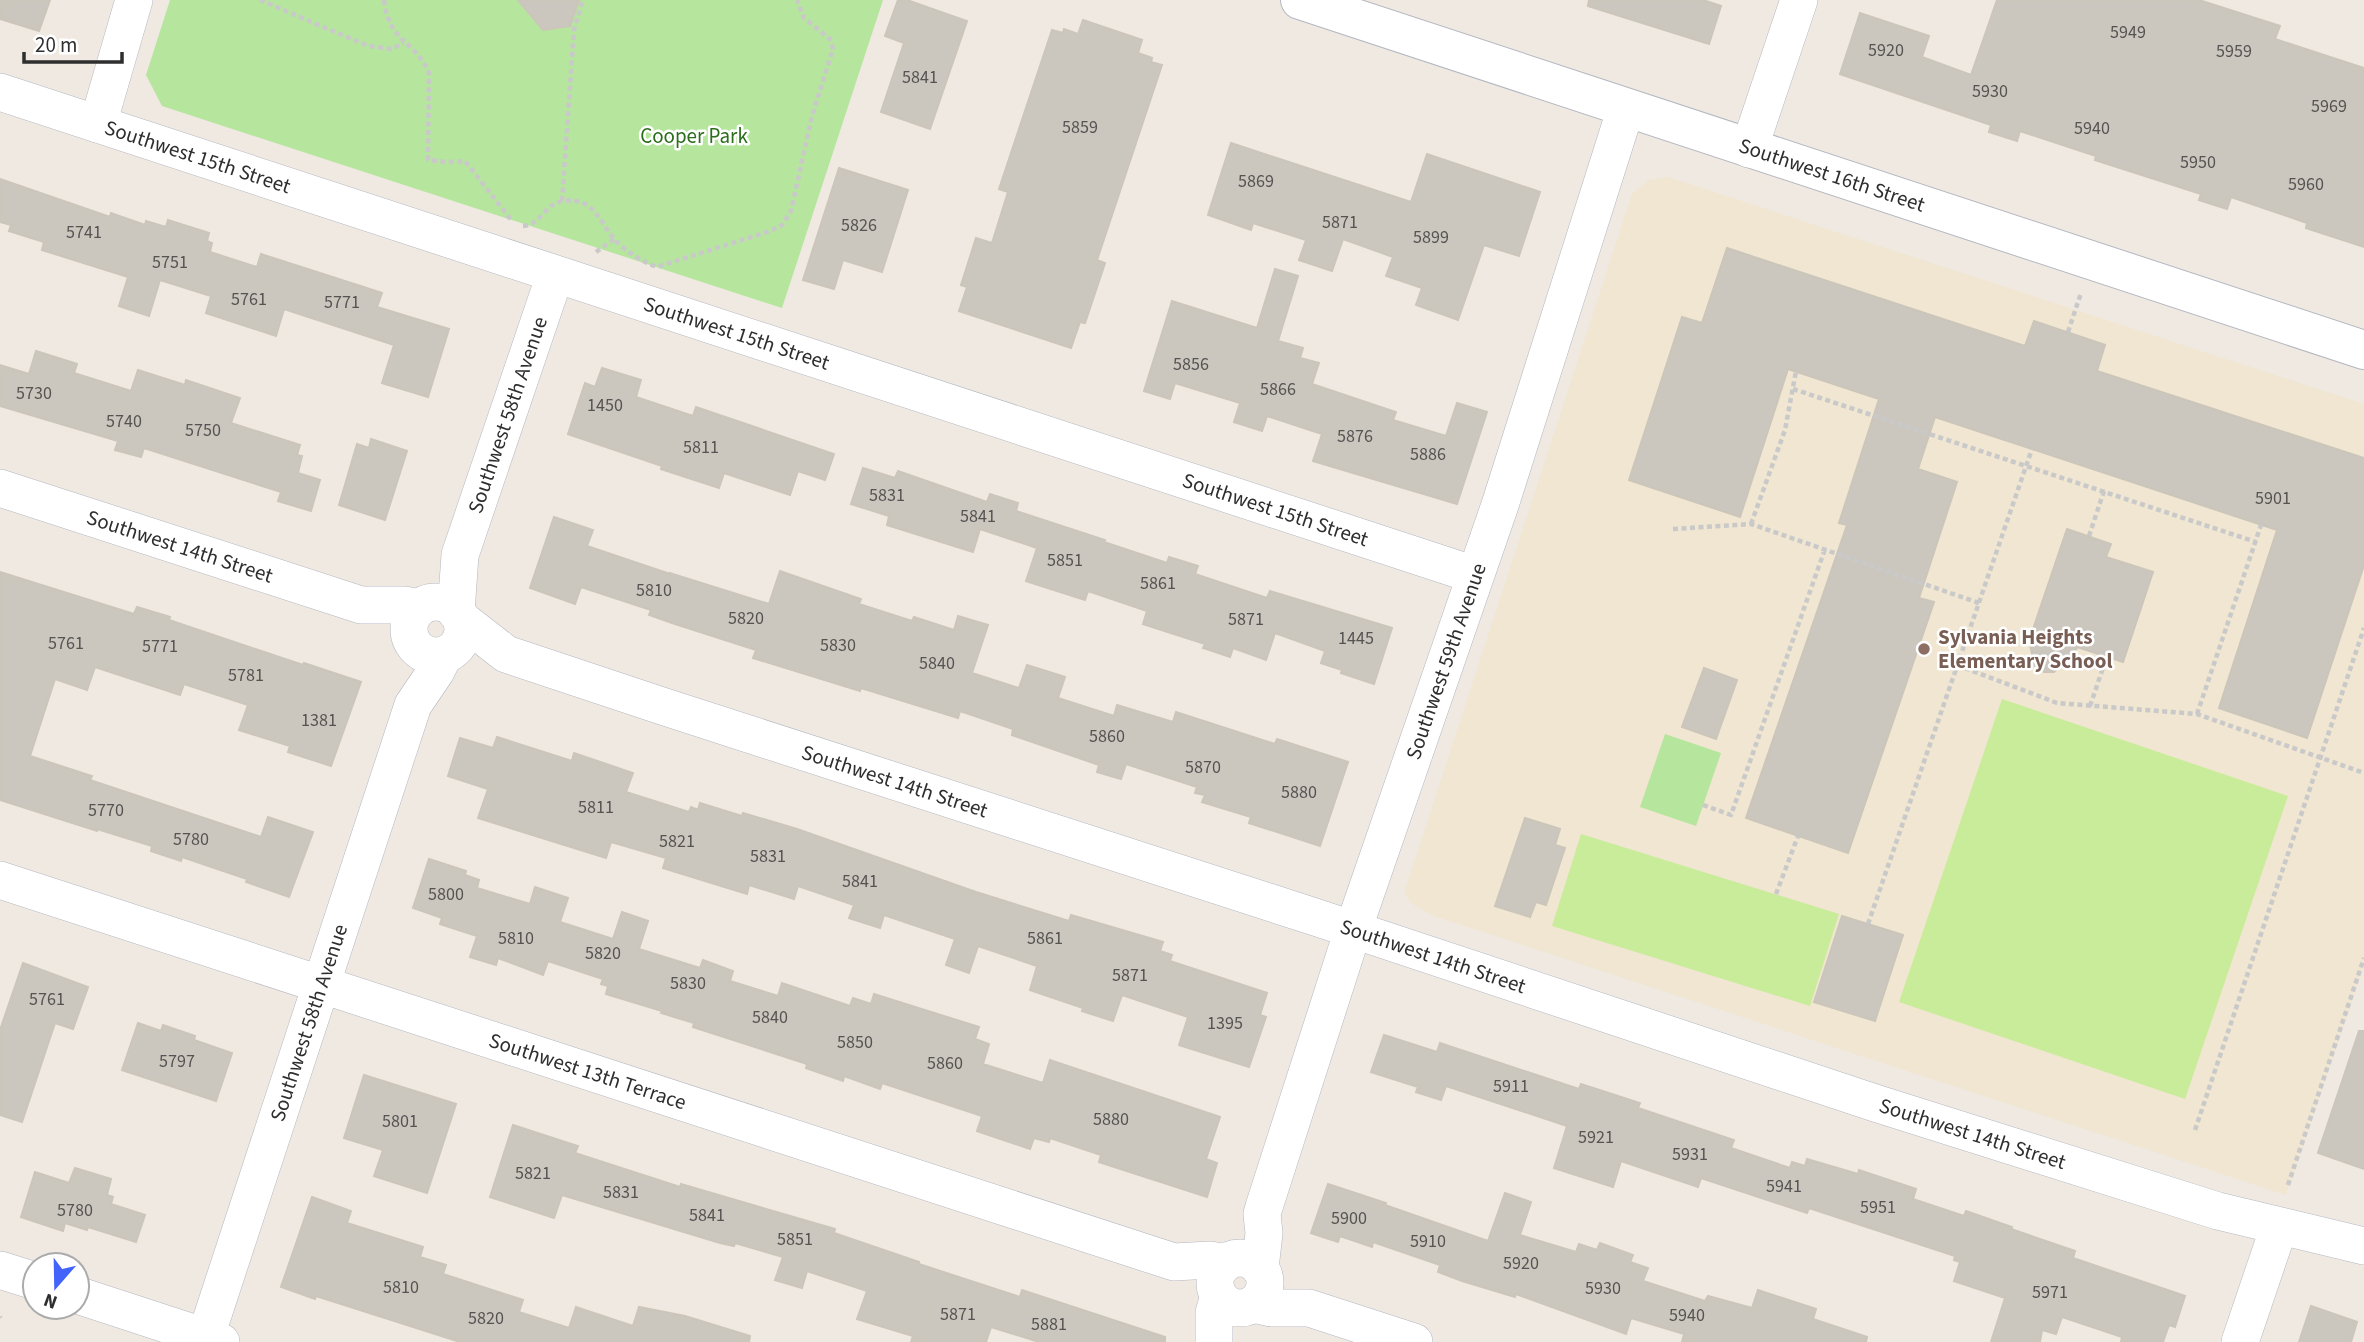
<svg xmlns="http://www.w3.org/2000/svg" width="2364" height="1342" font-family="'Source Sans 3',sans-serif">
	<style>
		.education { fill: #f0e6d1 }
		.green { fill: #b6e59e }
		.pitch { fill: #c9ec9a }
		.building { fill: #cbc7bf; stroke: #cbc5ba; stroke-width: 2 }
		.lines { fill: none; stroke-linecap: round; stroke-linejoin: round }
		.street-casing { stroke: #b4b7c1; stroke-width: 38 }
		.secondary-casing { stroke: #b4b7c1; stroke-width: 40 }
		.path { stroke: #c9c9c9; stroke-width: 4.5; stroke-dasharray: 5 3.5; stroke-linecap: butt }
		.street { stroke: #fff; stroke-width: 37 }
		.secondary { stroke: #fff; stroke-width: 38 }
		.education-dot { fill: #8d6e63; stroke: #fff; stroke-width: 2.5 }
		.labels { text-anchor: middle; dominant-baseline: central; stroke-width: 5; stroke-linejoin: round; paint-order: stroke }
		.number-label { font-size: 18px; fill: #555452 }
		.park-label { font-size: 21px; fill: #2c6e1b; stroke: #fff }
		.street-label { font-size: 21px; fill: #2e2e2e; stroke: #fff }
		.education-label { font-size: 21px; font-weight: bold; fill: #785e54; stroke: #fff; text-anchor: start }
	</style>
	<rect width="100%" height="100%" fill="#efe9e1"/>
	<path class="education" d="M 1668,177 L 2364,404 L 2364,967 L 2286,1195 L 1431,915 L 1411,903 L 1404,893 L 1632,194 L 1649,180 Z"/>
	<path class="green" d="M 170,0 L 883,0 L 782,308 L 162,106 L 146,75 Z
		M 1665,734 L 1721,753 L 1696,826 L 1640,807 Z"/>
	<path class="pitch" d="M 2002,699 L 2288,796 L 2185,1099 L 1899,1002 Z
		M 1581,834 L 1839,914 L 1810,1006 L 1552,926 Z"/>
	<path class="building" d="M 0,0 L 50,0 L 39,31 L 0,19 Z
		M 518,0 L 579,0 L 570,26 L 543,30 Z
		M 898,0 L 907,0 L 967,21 L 930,129 L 881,112 L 904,43 L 885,36 Z
		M 1589,0 L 1703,0 L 1721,6 L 1709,44 L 1588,6 Z
		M 1997,0 L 2199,0 L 2280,26 L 2275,39 L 2364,68 L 2364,247 L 2306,228 L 2307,223 L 2231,197 L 2227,209 L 2199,200 L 2201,194 L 2095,160 L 2096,156 L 2020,131 L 2017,141 L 1989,132 L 1991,125 L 1840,74 L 1860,13 L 1929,36 L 1922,57 L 1971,75 Z
		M 1083,20 L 1142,40 L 1138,53 L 1152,58 L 1151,62 L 1162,65 L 1097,260 L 1105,263 L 1085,323 L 1080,322 L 1071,348 L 959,311 L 967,287 L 961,285 L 976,238 L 992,243 L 1008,192 L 999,189 L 1052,30 L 1063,33 L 1064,29 L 1078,34 Z
		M 1231,143 L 1411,202 L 1427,154 L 1540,192 L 1519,256 L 1484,245 L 1458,320 L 1416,305 L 1422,288 L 1386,276 L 1393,257 L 1343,239 L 1332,271 L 1299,260 L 1306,240 L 1253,223 L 1251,230 L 1208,215 Z
		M 839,168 L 908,190 L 882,272 L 843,260 L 834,289 L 803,280 Z
		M 0,179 L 110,217 L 111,213 L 145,225 L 146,221 L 166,227 L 168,220 L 209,233 L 207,241 L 212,243 L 210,252 L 257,267 L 261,254 L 382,293 L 377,307 L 449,329 L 428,397 L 382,383 L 394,345 L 284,309 L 276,336 L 206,313 L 211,296 L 160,280 L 149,316 L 119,306 L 128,277 L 42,250 L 44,242 L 9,231 L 11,225 L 0,222 Z
		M 1727,248 L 2025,346 L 2034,321 L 2105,345 L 2097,371 L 2364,458 L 2364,565 L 2307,738 L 2219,708 L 2277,530 L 1935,417 L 1918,469 L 1957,482 L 1919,598 L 1934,602 L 1848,853 L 1746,818 L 1847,525 L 1839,523 L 1879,399 L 1788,369 L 1740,517 L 1629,480 L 1682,317 L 1702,323 Z
		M 1275,269 L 1298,276 L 1278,341 L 1303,348 L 1300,358 L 1319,363 L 1312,384 L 1396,412 L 1393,420 L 1446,436 L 1457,403 L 1487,412 L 1457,504 L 1313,461 L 1322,434 L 1267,416 L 1262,431 L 1234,422 L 1240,403 L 1175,383 L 1170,399 L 1144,391 L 1172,301 L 1257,328 Z
		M 36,351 L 77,364 L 74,373 L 131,391 L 138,370 L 185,385 L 186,380 L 240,398 L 231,423 L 300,445 L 297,455 L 302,456 L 298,473 L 320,480 L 311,511 L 278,501 L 281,492 L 144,448 L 141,457 L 115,450 L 118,441 L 0,406 L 0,365 L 29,374 Z
		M 602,368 L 641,380 L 636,397 L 693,416 L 696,407 L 834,454 L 825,480 L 798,471 L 790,495 L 724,473 L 719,488 L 661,469 L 662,466 L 568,434 L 585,383 L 595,387 Z
		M 371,439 L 407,451 L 385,520 L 339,505 L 357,444 L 369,448 Z
		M 863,468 L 895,478 L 898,471 L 987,502 L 990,494 L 1018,503 L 1016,511 L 1105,540 L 1104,542 L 1167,563 L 1169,557 L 1198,566 L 1195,574 L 1267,598 L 1270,591 L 1392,628 L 1374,684 L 1341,673 L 1342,670 L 1321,663 L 1325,651 L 1275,633 L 1266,660 L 1233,648 L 1230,657 L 1203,648 L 1205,644 L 1143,624 L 1147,611 L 1088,591 L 1085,600 L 1026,581 L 1037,548 L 980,529 L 973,552 L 887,525 L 889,516 L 851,504 Z
		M 554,517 L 593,530 L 587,546 L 670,574 L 670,573 L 769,604 L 780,571 L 861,599 L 859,604 L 912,621 L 914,617 L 954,630 L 958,616 L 988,625 L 972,673 L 1019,688 L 1027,665 L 1065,677 L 1058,698 L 1114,716 L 1117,705 L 1173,722 L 1176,712 L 1275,744 L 1277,739 L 1348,762 L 1320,846 L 1249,823 L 1251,817 L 1202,802 L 1205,795 L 1195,793 L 1197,787 L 1126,764 L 1121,779 L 1097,772 L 1099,765 L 1012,735 L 1013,729 L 960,711 L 958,718 L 861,688 L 860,691 L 753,658 L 756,650 L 675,624 L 649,615 L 651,610 L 581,587 L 575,604 L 530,588 Z
		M 2067,529 L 2111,544 L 2106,557 L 2153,572 L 2123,662 L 2077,647 L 2075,654 L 2054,672 L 2044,672 L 2035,666 L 2029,641 Z
		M 0,572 L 134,614 L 137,607 L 170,617 L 169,620 L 303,665 L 304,663 L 361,682 L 331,766 L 288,752 L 290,746 L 239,730 L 248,705 L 184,684 L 180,695 L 95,667 L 87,690 L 55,679 L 30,756 L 92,776 L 90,780 L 261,837 L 268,817 L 313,832 L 289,897 L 246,882 L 247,879 L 182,857 L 181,861 L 151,851 L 152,846 L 97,829 L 97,831 L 0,800 Z
		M 1704,668 L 1737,680 L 1716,739 L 1682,727 Z
		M 497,737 L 572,761 L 574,753 L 633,773 L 626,792 L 689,812 L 691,807 L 698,810 L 700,803 L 742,816 L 743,813 L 797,829 L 976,892 L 1069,921 L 1071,915 L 1163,942 L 1160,951 L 1172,955 L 1170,961 L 1267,993 L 1260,1015 L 1266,1017 L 1249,1067 L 1179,1045 L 1188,1017 L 1122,995 L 1113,1021 L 1082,1011 L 1083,1008 L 1030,990 L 1037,966 L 978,946 L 969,973 L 946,965 L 955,939 L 884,915 L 880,928 L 849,918 L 854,905 L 798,886 L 794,899 L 749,885 L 747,894 L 663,868 L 666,858 L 611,842 L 606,858 L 478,818 L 488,789 L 448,776 L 460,738 L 493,748 Z
		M 1525,818 L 1560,829 L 1555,845 L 1565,848 L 1546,905 L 1536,902 L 1530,917 L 1495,906 Z
		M 429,859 L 466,871 L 465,875 L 479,880 L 477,888 L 530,904 L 535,887 L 568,898 L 560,922 L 613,939 L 622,912 L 648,921 L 639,949 L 700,968 L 703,960 L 733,971 L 730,981 L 778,996 L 782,983 L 850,1006 L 853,998 L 871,1004 L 874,994 L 979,1027 L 975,1039 L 989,1044 L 983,1064 L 1043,1083 L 1050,1060 L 1220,1117 L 1206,1159 L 1217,1163 L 1207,1197 L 1099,1162 L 1101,1155 L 1050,1138 L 1049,1142 L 1034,1138 L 1030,1149 L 977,1131 L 982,1116 L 882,1083 L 880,1089 L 844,1076 L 843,1081 L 806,1068 L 807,1064 L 693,1027 L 694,1023 L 661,1013 L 662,1011 L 606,994 L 608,986 L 601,984 L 603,979 L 548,961 L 543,975 L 498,958 L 496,965 L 470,957 L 477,936 L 440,924 L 442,918 L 413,908 Z
		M 1842,916 L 1903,935 L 1875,1021 L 1814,1002 Z
		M 23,963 L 88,987 L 73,1029 L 55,1023 L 22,1122 L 0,1115 L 0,1030 Z
		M 138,1023 L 161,1031 L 163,1025 L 195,1036 L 194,1040 L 232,1053 L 216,1101 L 122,1070 Z
		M 2359,1031 L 2364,1031 L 2364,1169 L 2318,1153 Z
		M 1384,1035 L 1437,1052 L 1440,1043 L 1579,1089 L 1581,1084 L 1640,1103 L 1638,1108 L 1734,1140 L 1731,1148 L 1790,1168 L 1792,1162 L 1805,1166 L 1807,1159 L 1858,1174 L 1859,1170 L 1916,1189 L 1913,1199 L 1964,1216 L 1966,1211 L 2012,1227 L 2011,1229 L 2075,1251 L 2073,1258 L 2185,1296 L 2175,1327 L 2169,1325 L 2163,1342 L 2121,1342 L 2122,1337 L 2062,1317 L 2056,1334 L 2042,1330 L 2040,1342 L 1991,1342 L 2005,1298 L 1954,1281 L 1960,1262 L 1954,1260 L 1955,1256 L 1809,1208 L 1807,1213 L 1701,1178 L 1698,1187 L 1621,1161 L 1613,1187 L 1554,1168 L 1567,1126 L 1446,1086 L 1441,1100 L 1416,1092 L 1418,1087 L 1371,1072 Z
		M 364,1075 L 456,1104 L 427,1193 L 374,1176 L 383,1150 L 344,1138 Z
		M 513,1125 L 578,1146 L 575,1153 L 680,1187 L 681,1184 L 835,1229 L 834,1233 L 919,1262 L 919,1264 L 1020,1297 L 1022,1290 L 1165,1337 L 1165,1342 L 1039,1342 L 991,1327 L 986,1342 L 911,1342 L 913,1336 L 857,1319 L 867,1291 L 807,1271 L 802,1288 L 775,1280 L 783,1257 L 735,1243 L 734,1246 L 720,1243 L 562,1195 L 554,1218 L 490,1197 Z
		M 75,1168 L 111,1179 L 107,1195 L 113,1197 L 111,1204 L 145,1215 L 136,1242 L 88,1227 L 87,1230 L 65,1223 L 63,1231 L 21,1217 L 35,1172 L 69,1183 Z
		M 1328,1184 L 1386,1203 L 1385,1205 L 1488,1241 L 1505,1193 L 1531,1202 L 1520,1235 L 1576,1252 L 1579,1244 L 1597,1250 L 1600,1243 L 1633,1255 L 1630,1262 L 1648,1268 L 1643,1281 L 1705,1301 L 1708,1296 L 1752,1308 L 1758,1290 L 1816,1309 L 1813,1319 L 1867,1337 L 1866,1342 L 1682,1342 L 1684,1334 L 1631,1318 L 1626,1334 L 1516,1294 L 1515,1297 L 1462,1281 L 1438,1272 L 1440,1265 L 1373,1242 L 1372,1247 L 1340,1236 L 1338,1242 L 1311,1233 Z
		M 312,1197 L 351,1211 L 347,1223 L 423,1247 L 420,1257 L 446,1265 L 443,1274 L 523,1300 L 519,1312 L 569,1328 L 576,1307 L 633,1326 L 639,1307 L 685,1316 L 750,1336 L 749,1342 L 460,1342 L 316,1296 L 315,1299 L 281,1287 Z
		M 2311,1306 L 2357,1322 L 2351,1342 L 2299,1342 Z"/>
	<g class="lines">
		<g class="street-casing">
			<g id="street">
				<path id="s1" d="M 0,92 L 1475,575"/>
				<path d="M 98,124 L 134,0"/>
				<path d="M 1749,149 L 1799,0"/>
				<path id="s2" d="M 0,488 L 361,605 L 405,605 L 419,608"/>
				<circle cx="436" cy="629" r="27"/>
				<path id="s3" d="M 456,612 L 460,555 L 555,275"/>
				<path id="s4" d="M 461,619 L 506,654 L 662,706 L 1318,918 L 1875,1103 L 2218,1211 L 2364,1246"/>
				<path id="s5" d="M 0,880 L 1174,1262 L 1210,1260 L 1225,1263"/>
				<circle cx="1240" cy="1283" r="25"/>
				<path id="s6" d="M 1260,1268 L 1264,1233 L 1262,1214 L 1264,1207 L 1353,930 L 1500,505 L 1626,108"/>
				<path d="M 0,1270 L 35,1281"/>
				<path d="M 77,1295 L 221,1342"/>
				<path d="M 1254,1304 L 1271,1308 L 1309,1308 L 1414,1342"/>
				<path id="s7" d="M 204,1342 L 413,705 L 436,671 L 444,655"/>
				<path d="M 1214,1342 L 1214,1313 L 1219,1296"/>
				<path d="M 2240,1342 L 2279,1227"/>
			</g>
		</g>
		<g class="secondary-casing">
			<g id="secondary">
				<path id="s8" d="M 1300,0 L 2364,350"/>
			</g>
		</g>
		<path class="path" d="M 260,0 L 368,46 L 391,49 L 404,43
			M 384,0 C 389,43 416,41 429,73 L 428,160 L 447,162 L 465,161 L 512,221
			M 562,201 L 574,30 L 582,2
			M 523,226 C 541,225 545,203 563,201 C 596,197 599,223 616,241 C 628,253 641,261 657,267 L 770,231 L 782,225 L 791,211 L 812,116 L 833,49 L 830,39 L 804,18 L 797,0
			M 596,252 L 614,239
			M 2068,332 L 2081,293
			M 1793,389 L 2256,542
			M 1751,524 L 1785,430 L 1796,371
			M 1673,529 L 1751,524 L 1979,603
			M 2089,536 L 2104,491
			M 1957,665 L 2057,703 L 2197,714 L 2364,773
			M 2090,706 L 2107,656
			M 2197,714 L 2261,525
			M 1703,805 L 1731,815 L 1825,549
			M 1776,894 L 1798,836
			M 1868,924 L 2032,449
			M 2195,1130 L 2364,628
			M 2288,1185 L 2364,958
			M 0,1317 L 1,1318"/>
		<use href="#street" class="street"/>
		<use href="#secondary" class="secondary"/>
	</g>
	<circle class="education-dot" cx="1924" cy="649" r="7"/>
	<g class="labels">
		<g class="number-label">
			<text x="2128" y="32">5949</text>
			<text x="1886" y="50">5920</text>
			<text x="2234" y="51">5959</text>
			<text x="920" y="77">5841</text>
			<text x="1990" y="91">5930</text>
			<text x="2329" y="106">5969</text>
			<text x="1080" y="127">5859</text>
			<text x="2092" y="128">5940</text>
			<text x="2198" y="162">5950</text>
			<text x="1256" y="181">5869</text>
			<text x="2306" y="184">5960</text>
			<text x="1340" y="222">5871</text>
			<text x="859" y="225">5826</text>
			<text x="84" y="232">5741</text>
			<text x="1431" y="237">5899</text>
			<text x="170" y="262">5751</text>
			<text x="249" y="299">5761</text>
			<text x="342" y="302">5771</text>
			<text x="1191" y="364">5856</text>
			<text x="1278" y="389">5866</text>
			<text x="34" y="393">5730</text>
			<text x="605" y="405">1450</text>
			<text x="124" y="421">5740</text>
			<text x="203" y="430">5750</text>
			<text x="1355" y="436">5876</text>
			<text x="701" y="447">5811</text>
			<text x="1428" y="454">5886</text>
			<text x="887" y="495">5831</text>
			<text x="2273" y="498">5901</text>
			<text x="978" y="516">5841</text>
			<text x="1065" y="560">5851</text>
			<text x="1158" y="583">5861</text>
			<text x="654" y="590">5810</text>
			<text x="746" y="618">5820</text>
			<text x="1246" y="619">5871</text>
			<text x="1356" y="638">1445</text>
			<text x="66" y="643">5761</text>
			<text x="838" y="645">5830</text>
			<text x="160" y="646">5771</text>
			<text x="937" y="663">5840</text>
			<text x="246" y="675">5781</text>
			<text x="319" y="720">1381</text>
			<text x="1107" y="736">5860</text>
			<text x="1203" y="767">5870</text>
			<text x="1299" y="792">5880</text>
			<text x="596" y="807">5811</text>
			<text x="106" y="810">5770</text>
			<text x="191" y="839">5780</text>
			<text x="677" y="841">5821</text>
			<text x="768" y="856">5831</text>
			<text x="860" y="881">5841</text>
			<text x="446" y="894">5800</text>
			<text x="516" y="938">5810</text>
			<text x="1045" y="938">5861</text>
			<text x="603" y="953">5820</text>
			<text x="1130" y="975">5871</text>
			<text x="688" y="983">5830</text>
			<text x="47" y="999">5761</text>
			<text x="770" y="1017">5840</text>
			<text x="1225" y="1023">1395</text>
			<text x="855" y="1042">5850</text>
			<text x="177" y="1061">5797</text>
			<text x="945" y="1063">5860</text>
			<text x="1511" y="1086">5911</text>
			<text x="1111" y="1119">5880</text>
			<text x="400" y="1121">5801</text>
			<text x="1596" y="1137">5921</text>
			<text x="1690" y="1154">5931</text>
			<text x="533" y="1173">5821</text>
			<text x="1784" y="1186">5941</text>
			<text x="621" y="1192">5831</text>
			<text x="1878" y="1207">5951</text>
			<text x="75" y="1210">5780</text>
			<text x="707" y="1215">5841</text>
			<text x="1349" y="1218">5900</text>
			<text x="795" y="1239">5851</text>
			<text x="1428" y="1241">5910</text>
			<text x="1521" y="1263">5920</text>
			<text x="401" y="1287">5810</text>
			<text x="1603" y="1288">5930</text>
			<text x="2050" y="1292">5971</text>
			<text x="958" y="1314">5871</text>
			<text x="1687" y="1315">5940</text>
			<text x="486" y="1318">5820</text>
			<text x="1049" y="1324">5881</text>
		</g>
		<g class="park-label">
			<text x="694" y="136">Cooper Park</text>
		</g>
		<g class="street-label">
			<text stroke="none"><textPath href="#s1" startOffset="208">Southwest 15th Street</textPath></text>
			<text stroke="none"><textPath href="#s8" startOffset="560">Southwest 16th Street</textPath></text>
			<text stroke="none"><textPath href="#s1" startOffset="775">Southwest 15th Street</textPath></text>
			<text stroke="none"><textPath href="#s3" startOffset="205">Southwest 58th Avenue</textPath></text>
			<text stroke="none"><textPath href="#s1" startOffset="1342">Southwest 15th Street</textPath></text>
			<text stroke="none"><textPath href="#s2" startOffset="189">Southwest 14th Street</textPath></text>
			<text stroke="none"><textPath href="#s6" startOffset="637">Southwest 59th Avenue</textPath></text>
			<text stroke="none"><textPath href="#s4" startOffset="466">Southwest 14th Street</textPath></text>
			<text stroke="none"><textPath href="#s4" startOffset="1032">Southwest 14th Street</textPath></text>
			<text stroke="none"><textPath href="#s7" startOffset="336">Southwest 58th Avenue</textPath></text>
			<text stroke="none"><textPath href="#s5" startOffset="618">Southwest 13th Terrace</textPath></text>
			<text stroke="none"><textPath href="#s4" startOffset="1600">Southwest 14th Street</textPath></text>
		</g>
		<g class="education-label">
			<text x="1938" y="637">Sylvania Heights<tspan x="1938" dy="24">Elementary School</tspan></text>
		</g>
	</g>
	<g transform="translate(56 1286) rotate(200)"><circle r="33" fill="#ffffff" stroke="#ababab" stroke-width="2"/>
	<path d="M0-5L12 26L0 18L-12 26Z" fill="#4264fb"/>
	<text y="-10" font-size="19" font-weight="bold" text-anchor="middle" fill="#2e2e2e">N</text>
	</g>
	<path d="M24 52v10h98v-10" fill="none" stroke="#2e2e2e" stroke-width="3.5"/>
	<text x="35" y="52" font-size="21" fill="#2e2e2e" stroke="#ffffff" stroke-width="5" paint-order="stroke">20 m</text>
</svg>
